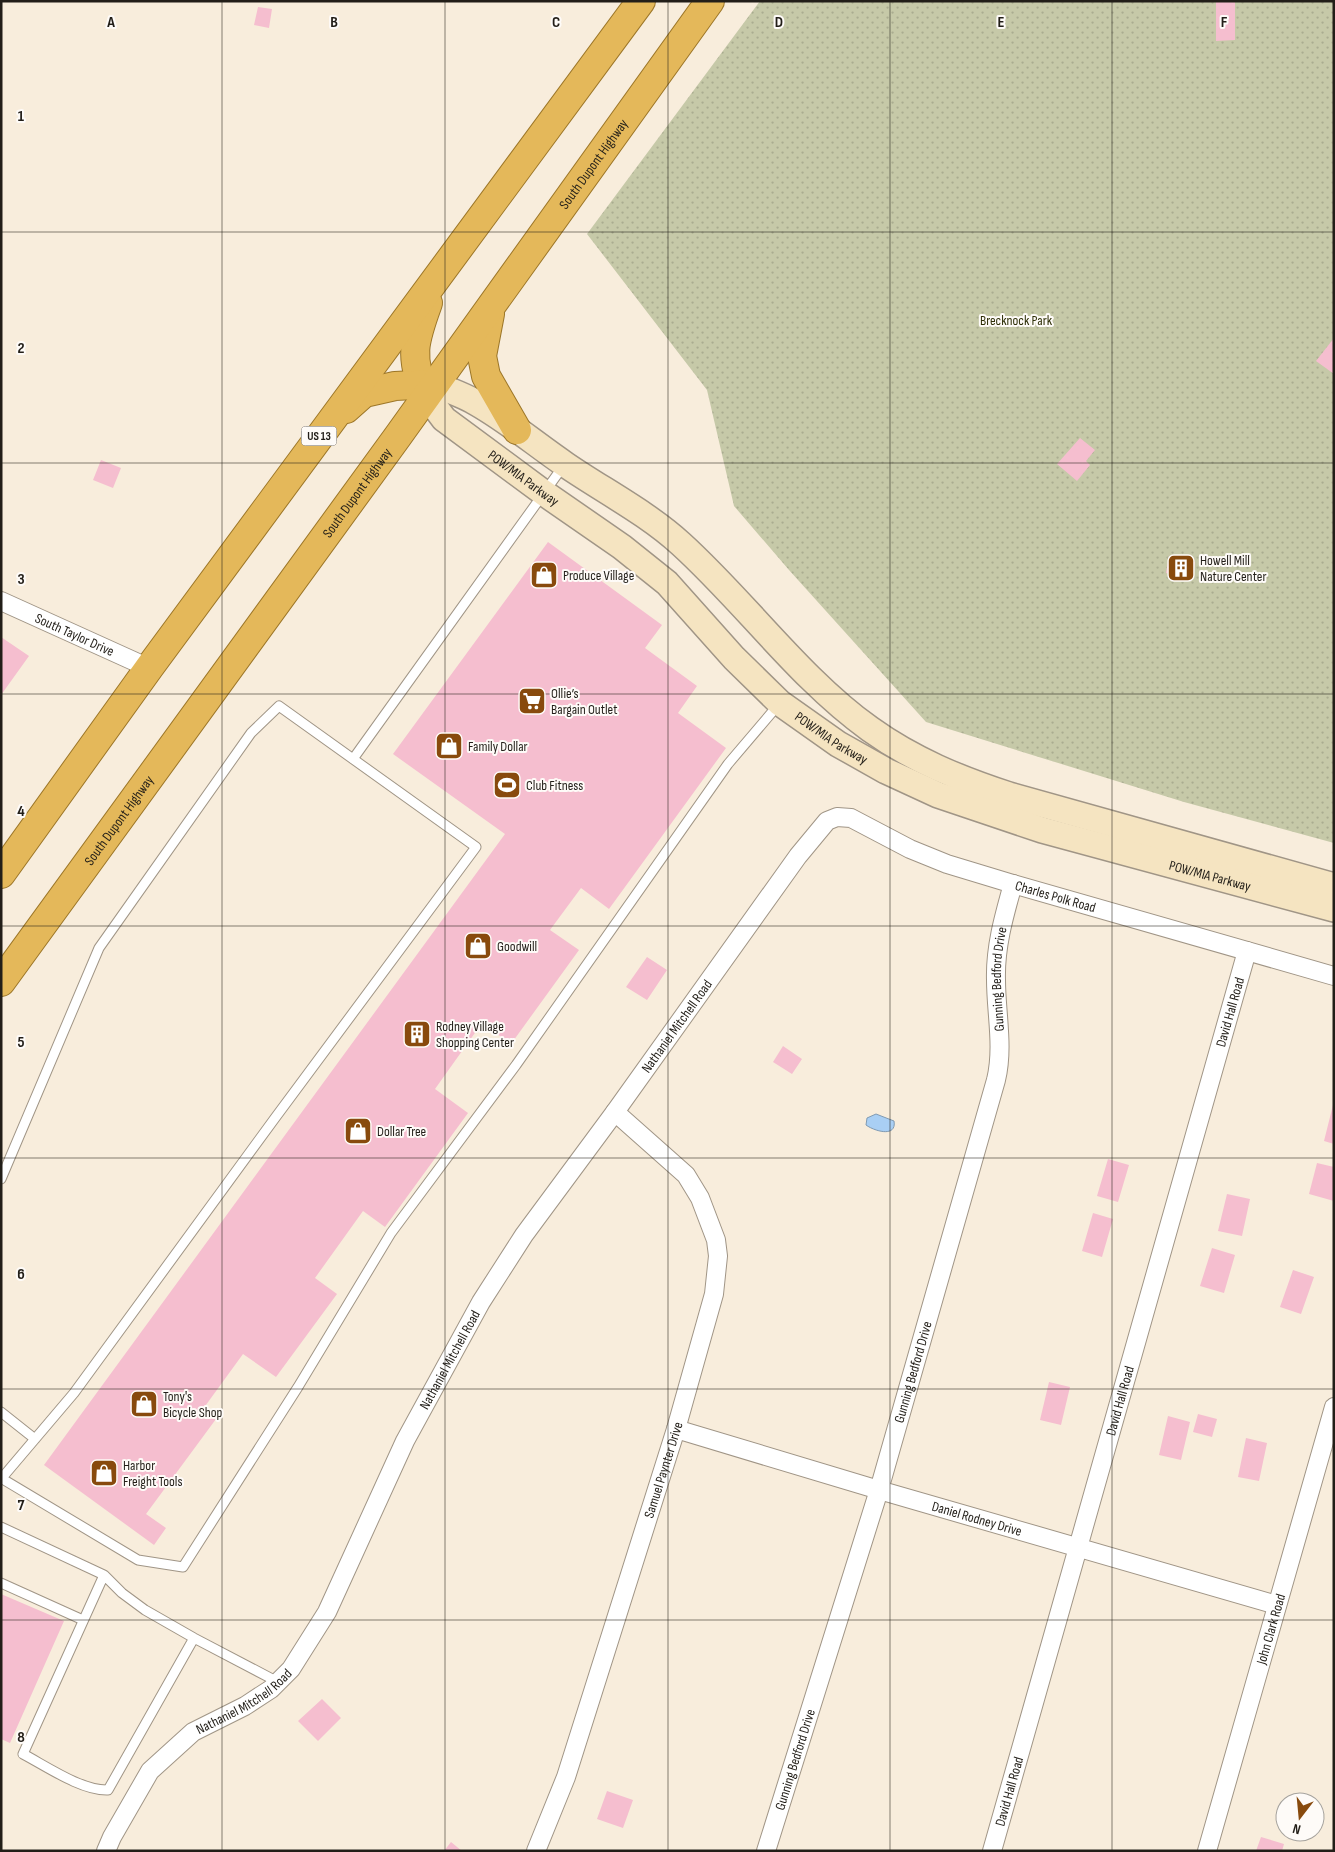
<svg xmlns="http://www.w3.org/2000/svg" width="1335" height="1852" font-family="'Sofia Sans Condensed',sans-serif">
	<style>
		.park { fill: url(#park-dots) }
		.water { fill: #a9cff4; stroke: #809ab2 }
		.building { fill: #f5becf }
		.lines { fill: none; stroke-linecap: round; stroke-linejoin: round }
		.service-casing { stroke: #a09586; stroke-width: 11 }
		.minor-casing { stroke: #a09586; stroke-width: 20 }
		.secondary-casing { stroke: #a09586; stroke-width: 28 }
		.trunk-casing { stroke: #9c7628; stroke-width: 30 }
		.service { stroke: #fff; stroke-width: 9 }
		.minor { stroke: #fff; stroke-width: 18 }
		.secondary { stroke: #f5e4c1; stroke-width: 25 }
		.trunk { stroke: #e4b85a; stroke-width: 28 }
		.grid { fill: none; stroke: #221e18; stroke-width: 1; stroke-opacity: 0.55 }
		.labels { text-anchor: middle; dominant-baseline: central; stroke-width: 4; stroke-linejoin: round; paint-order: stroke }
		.shield { fill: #fefbf8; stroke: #64605b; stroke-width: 1 }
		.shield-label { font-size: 12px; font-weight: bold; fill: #221e18 }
		.street-label { font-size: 14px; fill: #221e18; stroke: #fefbf8 }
		.park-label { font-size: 14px; fill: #2e2f07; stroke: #fefbf8 }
		.poi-label { font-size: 14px; fill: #221e18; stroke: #fefbf8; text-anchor: start }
		.grid-label { font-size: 16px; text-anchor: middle; font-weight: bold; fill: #221e18; stroke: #fefbf8; stroke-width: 4; stroke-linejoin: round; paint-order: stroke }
	</style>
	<defs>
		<pattern id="park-dots" width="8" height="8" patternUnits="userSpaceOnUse" patternTransform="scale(1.25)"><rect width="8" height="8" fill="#c6c9a8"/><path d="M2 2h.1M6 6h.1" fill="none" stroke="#aaac90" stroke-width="1.8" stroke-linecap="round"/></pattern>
	</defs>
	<rect width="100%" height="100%" fill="#f8eddc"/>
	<path class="park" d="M 760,1 L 1334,1 L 1334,843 L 1184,802 L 926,722 L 789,570 L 734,506 L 707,390 L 587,234 Z"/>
	<path class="water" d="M 876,1114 L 894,1121 C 897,1138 874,1131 866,1125 L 867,1118 Z"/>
	<path class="building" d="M 1216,1 L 1235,1 L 1235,40 L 1216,41 Z
		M 258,7 L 272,9 L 269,28 L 254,25 Z
		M 1334,338 L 1334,374 L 1316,361 Z
		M 1080,438 L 1095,450 L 1086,461 L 1090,465 L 1077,481 L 1057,464 Z
		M 101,460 L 121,468 L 113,488 L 93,480 Z
		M 548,542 L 662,625 L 645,648 L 697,686 L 678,713 L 726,748 L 609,909 L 581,888 L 550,930 L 579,950 L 511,1044 L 482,1023 L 435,1089 L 468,1113 L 385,1227 L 363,1211 L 315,1278 L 337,1294 L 276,1377 L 243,1354 L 203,1409 L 216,1419 L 146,1514 L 166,1528 L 154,1545 L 44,1465 L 505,834 L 393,754 Z
		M 1169,556 L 1195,562 L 1192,579 L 1166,573 Z
		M 1,637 L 29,656 L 1,695 Z
		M 647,957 L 667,970 L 647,1000 L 626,987 Z
		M 783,1046 L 802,1059 L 792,1074 L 773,1062 Z
		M 1333,1105 L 1334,1105 L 1334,1144 L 1324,1141 Z
		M 1108,1159 L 1129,1165 L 1118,1202 L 1097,1196 Z
		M 1317,1163 L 1334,1167 L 1334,1201 L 1309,1194 Z
		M 1227,1194 L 1250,1199 L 1242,1236 L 1218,1231 Z
		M 1093,1213 L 1113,1219 L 1102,1257 L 1082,1251 Z
		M 1212,1248 L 1235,1255 L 1224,1293 L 1200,1286 Z
		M 1293,1270 L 1314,1277 L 1301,1314 L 1280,1307 Z
		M 1049,1382 L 1070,1387 L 1061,1425 L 1040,1420 Z
		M 1198,1414 L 1217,1419 L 1212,1437 L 1193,1432 Z
		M 1168,1416 L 1190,1422 L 1181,1460 L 1159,1455 Z
		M 1246,1438 L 1267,1443 L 1259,1481 L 1238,1477 Z
		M 1,1594 L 64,1621 L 10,1743 L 1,1739 Z
		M 322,1699 L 341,1718 L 318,1741 L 298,1721 Z
		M 607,1791 L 633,1800 L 623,1828 L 597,1819 Z
		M 1261,1837 L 1284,1844 L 1282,1851 L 1256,1851 Z
		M 451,1842 L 462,1851 L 444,1851 Z"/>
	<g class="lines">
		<g class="service-casing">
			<path id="service" d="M 353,759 L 564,465
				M 1,1179 L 99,948 L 251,733 L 279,706 L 476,847 L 275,1118 L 74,1393 L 1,1479
				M 1,1412 L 35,1439
				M 1,1478 L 138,1560 L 183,1567 L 298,1387 L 391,1233 L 516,1065 L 728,764 L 779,704
				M 1,1527 L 104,1575 L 122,1593 L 145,1610 L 194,1638 L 278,1682
				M 104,1575 L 23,1754 C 46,1766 82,1791 108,1790 L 194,1638
				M 1,1583 L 83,1620"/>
		</g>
		<g class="minor-casing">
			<g id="minor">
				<path id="s1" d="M 1,601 L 149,668"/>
				<path id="s2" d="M 676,1429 L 879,1490 L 1277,1605"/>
				<path id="s3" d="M 106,1851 L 112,1837 L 150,1771 L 193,1732 L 245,1706 L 271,1689 L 291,1669 L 327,1612 L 405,1441 L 481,1302 L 524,1235 L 615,1112 L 798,856 L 827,821 L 837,817 L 851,818 L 910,849 L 947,864 L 1013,884 L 1334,976"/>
				<path id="s4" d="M 536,1851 L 566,1777 L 676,1429 L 714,1294 L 718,1256 L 716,1240 L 700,1198 L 686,1175 L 615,1112"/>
				<path id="s5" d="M 766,1851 L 879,1490 L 996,1080 C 1004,1047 996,1013 996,980 C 995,947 1004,916 1013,884"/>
				<path id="s6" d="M 992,1851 L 1247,951"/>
				<path id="s7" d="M 1207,1851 L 1334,1407"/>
			</g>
		</g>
		<g class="secondary-casing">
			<g id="secondary">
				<path d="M 435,384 C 447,390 461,394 473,401 C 506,419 535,444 566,465 C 604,491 647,513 681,544 C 745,602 800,679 870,729 C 913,760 960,779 1009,795 L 1334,886"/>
				<path id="s8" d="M 426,395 L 444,419 L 544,493 L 622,547 L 667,583 L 734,658 L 780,703 L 838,744 L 886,771 L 938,795 L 1042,830 L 1334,909"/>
			</g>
		</g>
		<g class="trunk-casing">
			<g id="trunk">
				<path d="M 490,314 L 482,356 L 486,376 L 517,430"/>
				<path d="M 426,395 C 408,357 415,339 428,303"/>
				<path d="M 346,409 L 364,393 L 395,386 L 435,384"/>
				<path d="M 1,874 L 149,668 L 641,1"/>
				<path id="s9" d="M 1,982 L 398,436 L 710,1"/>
			</g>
		</g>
		<use href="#service" class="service"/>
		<use href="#minor" class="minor"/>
		<use href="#secondary" class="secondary"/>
		<use href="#trunk" class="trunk"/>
	</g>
	<path class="grid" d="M 222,1 L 222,1851M 445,1 L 445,1851M 668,1 L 668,1851M 890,1 L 890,1851M 1112,1 L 1112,1851M 1,232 L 1334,232M 1,463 L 1334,463M 1,694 L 1334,694M 1,926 L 1334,926M 1,1158 L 1334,1158M 1,1389 L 1334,1389M 1,1620 L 1334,1620"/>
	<defs>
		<g id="building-square" transform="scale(1.4375)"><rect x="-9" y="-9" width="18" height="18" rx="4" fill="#884a0d" stroke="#fefbf8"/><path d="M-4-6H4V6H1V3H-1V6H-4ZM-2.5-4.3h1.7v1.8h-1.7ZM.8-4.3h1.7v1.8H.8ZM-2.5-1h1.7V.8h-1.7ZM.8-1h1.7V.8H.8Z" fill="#fff"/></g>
		<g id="shop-square" transform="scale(1.4375)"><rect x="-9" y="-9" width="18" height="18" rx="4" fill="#884a0d" stroke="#fefbf8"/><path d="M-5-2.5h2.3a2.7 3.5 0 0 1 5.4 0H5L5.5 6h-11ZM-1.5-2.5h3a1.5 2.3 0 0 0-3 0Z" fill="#fff"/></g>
		<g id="supermarket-square" transform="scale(1.4375)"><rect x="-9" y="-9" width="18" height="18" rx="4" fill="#884a0d" stroke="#fefbf8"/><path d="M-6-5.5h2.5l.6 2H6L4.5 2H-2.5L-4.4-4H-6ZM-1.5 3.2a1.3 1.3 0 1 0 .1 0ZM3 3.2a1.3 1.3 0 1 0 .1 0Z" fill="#fff"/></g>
		<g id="stadium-square" transform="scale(1.4375)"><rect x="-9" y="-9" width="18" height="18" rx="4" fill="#884a0d" stroke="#fefbf8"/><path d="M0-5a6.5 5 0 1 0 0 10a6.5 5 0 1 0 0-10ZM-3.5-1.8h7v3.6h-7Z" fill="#fff"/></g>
	</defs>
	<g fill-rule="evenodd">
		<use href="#building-square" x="1181" y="568"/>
		<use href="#shop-square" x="544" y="575"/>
		<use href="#supermarket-square" x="532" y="701"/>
		<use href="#shop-square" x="449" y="746"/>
		<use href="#stadium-square" x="507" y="785"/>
		<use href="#shop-square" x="478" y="946"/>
		<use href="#building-square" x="417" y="1034"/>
		<use href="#shop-square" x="358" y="1131"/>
		<use href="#shop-square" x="144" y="1404"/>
		<use href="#shop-square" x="104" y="1473"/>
	</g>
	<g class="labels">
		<rect class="shield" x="301.5" y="426.5" width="35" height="19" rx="4"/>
		<g class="shield-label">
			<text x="319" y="436">US 13</text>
		</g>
		<g class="street-label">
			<text stroke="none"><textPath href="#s9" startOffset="1010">South Dupont Highway</textPath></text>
			<text stroke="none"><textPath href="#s8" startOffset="129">POW/MIA Parkway</textPath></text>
			<text stroke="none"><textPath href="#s9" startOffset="605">South Dupont Highway</textPath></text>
			<text stroke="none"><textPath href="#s1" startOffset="81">South Taylor Drive</textPath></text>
			<text stroke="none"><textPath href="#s8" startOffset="534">POW/MIA Parkway</textPath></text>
			<text stroke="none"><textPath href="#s9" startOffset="200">South Dupont Highway</textPath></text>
			<text stroke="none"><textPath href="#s8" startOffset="939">POW/MIA Parkway</textPath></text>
			<text stroke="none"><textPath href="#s3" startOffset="1518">Charles Polk Road</textPath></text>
			<text stroke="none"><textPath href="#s5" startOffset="906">Gunning Bedford Drive</textPath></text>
			<text stroke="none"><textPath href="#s6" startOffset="872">David Hall Road</textPath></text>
			<text stroke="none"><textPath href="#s3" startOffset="1019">Nathaniel Mitchell Road</textPath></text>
			<text stroke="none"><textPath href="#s3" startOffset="615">Nathaniel Mitchell Road</textPath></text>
			<text stroke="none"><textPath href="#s5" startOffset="501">Gunning Bedford Drive</textPath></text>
			<text stroke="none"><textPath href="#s6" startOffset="468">David Hall Road</textPath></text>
			<text stroke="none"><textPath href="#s4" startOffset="402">Samuel Paynter Drive</textPath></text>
			<text stroke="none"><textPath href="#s2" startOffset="314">Daniel Rodney Drive</textPath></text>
			<text stroke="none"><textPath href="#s7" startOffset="231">John Clark Road</textPath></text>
			<text stroke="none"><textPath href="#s3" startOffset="209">Nathaniel Mitchell Road</textPath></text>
			<text stroke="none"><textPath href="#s5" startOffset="96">Gunning Bedford Drive</textPath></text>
			<text stroke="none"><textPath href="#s6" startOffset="62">David Hall Road</textPath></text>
		</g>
		<g class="park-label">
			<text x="1016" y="320">Brecknock Park</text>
		</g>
		<g class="poi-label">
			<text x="1200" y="560">Howell Mill<tspan x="1200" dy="16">Nature Center</tspan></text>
			<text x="563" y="575">Produce Village</text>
			<text x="551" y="693">Ollie’s<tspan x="551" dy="16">Bargain Outlet</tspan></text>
			<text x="468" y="746">Family Dollar</text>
			<text x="526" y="785">Club Fitness</text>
			<text x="497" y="946">Goodwill</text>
			<text x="436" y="1026">Rodney Village<tspan x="436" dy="16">Shopping Center</tspan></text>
			<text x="377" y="1131">Dollar Tree</text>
			<text x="163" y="1396">Tony's<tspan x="163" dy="16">Bicycle Shop</tspan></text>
			<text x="123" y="1465">Harbor<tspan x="123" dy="16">Freight Tools</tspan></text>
		</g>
	</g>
	<g class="grid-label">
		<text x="111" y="27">A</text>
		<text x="334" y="27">B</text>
		<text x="556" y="27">C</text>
		<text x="779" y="27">D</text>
		<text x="1001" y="27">E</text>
		<text x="1224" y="27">F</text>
		<text x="21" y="121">1</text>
		<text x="21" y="353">2</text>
		<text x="21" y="584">3</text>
		<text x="21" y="816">4</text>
		<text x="21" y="1047">5</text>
		<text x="21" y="1279">6</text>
		<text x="21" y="1510">7</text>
		<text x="21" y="1742">8</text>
	</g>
	<rect width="1335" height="1852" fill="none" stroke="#221e18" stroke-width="5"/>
	<g transform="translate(1300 1817) rotate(196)"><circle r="24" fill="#fefbf8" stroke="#a6a39e"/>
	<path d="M0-4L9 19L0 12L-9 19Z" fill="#884a0d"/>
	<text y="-8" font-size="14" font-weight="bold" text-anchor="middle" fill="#221e18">N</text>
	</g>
</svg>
